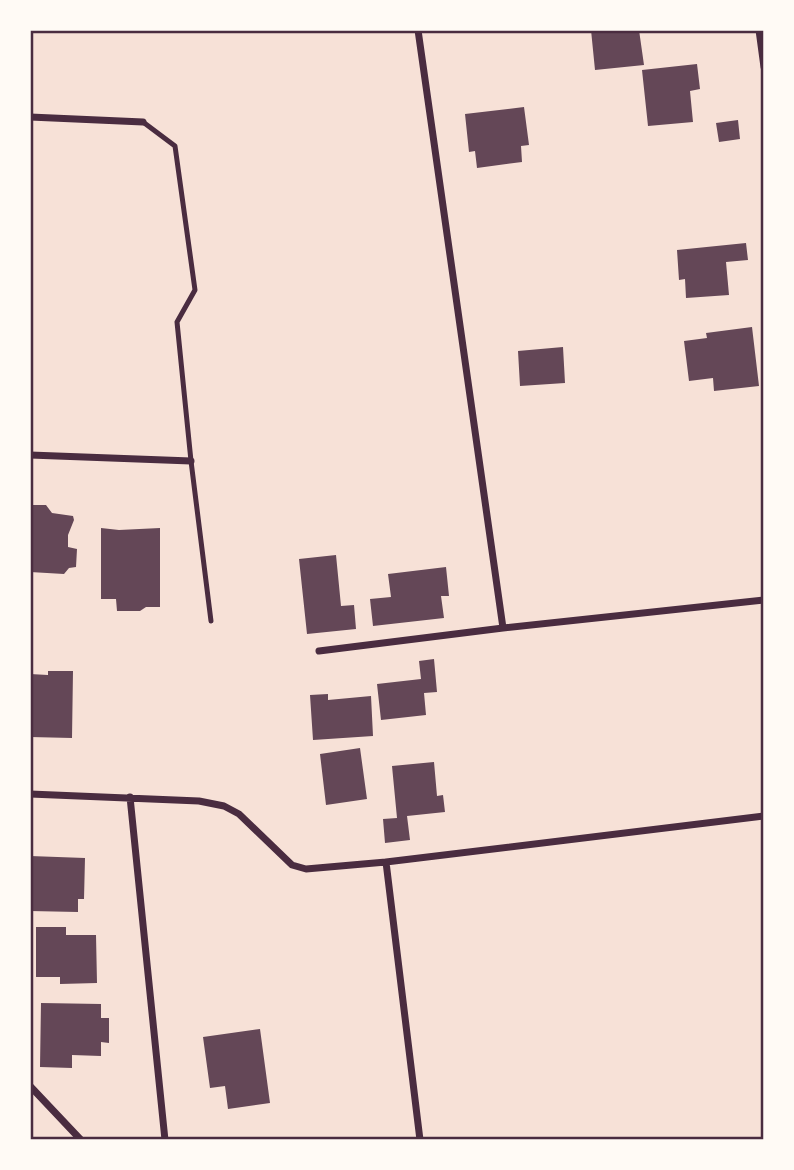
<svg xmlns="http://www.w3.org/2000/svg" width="794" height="1170" font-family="Arial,sans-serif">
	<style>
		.building { fill: #644757 }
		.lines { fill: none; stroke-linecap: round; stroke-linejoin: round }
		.service { stroke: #4a2c40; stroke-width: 5 }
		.minor { stroke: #4a2c40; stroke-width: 7 }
		.neatline { fill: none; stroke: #4a2c40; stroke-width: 2.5 }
	</style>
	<rect width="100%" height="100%" fill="#f7e1d7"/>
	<path class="building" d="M 591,30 L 639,30 L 644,65 L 595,70 Z
		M 697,64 L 700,89 L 690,91 L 693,122 L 648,126 L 642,70 Z
		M 524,107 L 529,145 L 521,146 L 522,162 L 477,168 L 475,151 L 469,152 L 465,114 Z
		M 738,120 L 740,139 L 719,142 L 716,123 Z
		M 746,243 L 748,260 L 726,262 L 729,295 L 686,298 L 685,279 L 679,280 L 677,250 Z
		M 752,327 L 759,386 L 714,391 L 713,378 L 689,381 L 684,341 L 707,338 L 706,333 Z
		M 563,347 L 565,383 L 520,386 L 518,351 Z
		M 30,505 L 46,505 L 52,513 L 73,516 L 74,520 L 68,535 L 68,547 L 77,549 L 76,567 L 69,568 L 64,574 L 30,572 Z
		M 101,528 L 119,530 L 160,528 L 160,607 L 146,607 L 140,611 L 117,611 L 116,599 L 101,599 Z
		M 336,555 L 341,606 L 354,605 L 356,629 L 307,634 L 299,559 Z
		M 446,567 L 449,596 L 441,596 L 444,618 L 373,626 L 370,599 L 391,597 L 388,574 Z
		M 434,659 L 437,692 L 424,693 L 426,715 L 381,720 L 377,684 L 421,679 L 419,661 Z
		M 48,671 L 73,671 L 72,738 L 30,737 L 30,674 L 48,675 Z
		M 328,694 L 328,700 L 371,696 L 373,736 L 313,740 L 310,695 Z
		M 360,748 L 367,799 L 326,805 L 320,754 Z
		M 434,762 L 437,796 L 443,795 L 445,812 L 407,816 L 410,840 L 385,843 L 383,819 L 397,818 L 392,766 Z
		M 30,856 L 85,858 L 84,899 L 78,899 L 78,912 L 30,911 Z
		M 36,927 L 66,927 L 66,935 L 96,935 L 97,983 L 60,984 L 60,977 L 36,977 Z
		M 41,1003 L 101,1004 L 101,1018 L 109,1018 L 109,1043 L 101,1042 L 101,1056 L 72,1055 L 72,1068 L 40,1067 Z
		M 260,1029 L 270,1103 L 228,1109 L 225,1086 L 210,1088 L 203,1037 Z"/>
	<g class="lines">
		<path class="service" d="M 143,122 L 175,146 L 195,290 L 177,322 L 191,461 L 211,621"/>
		<path class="minor" d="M 418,30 L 503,628
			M 759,30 L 764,67
			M 30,117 L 143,122
			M 30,455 L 191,461
			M 319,651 L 503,628 L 764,600
			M 30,794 L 199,801 L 224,806 L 239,814 L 292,865 L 306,869 L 386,862 L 764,816
			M 130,797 L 165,1140
			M 386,862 L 420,1140
			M 30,1086 L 81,1140"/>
	</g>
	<rect width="794" height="1170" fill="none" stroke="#fffaf5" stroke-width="63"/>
	<rect x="32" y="32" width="730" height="1106" class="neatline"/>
</svg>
